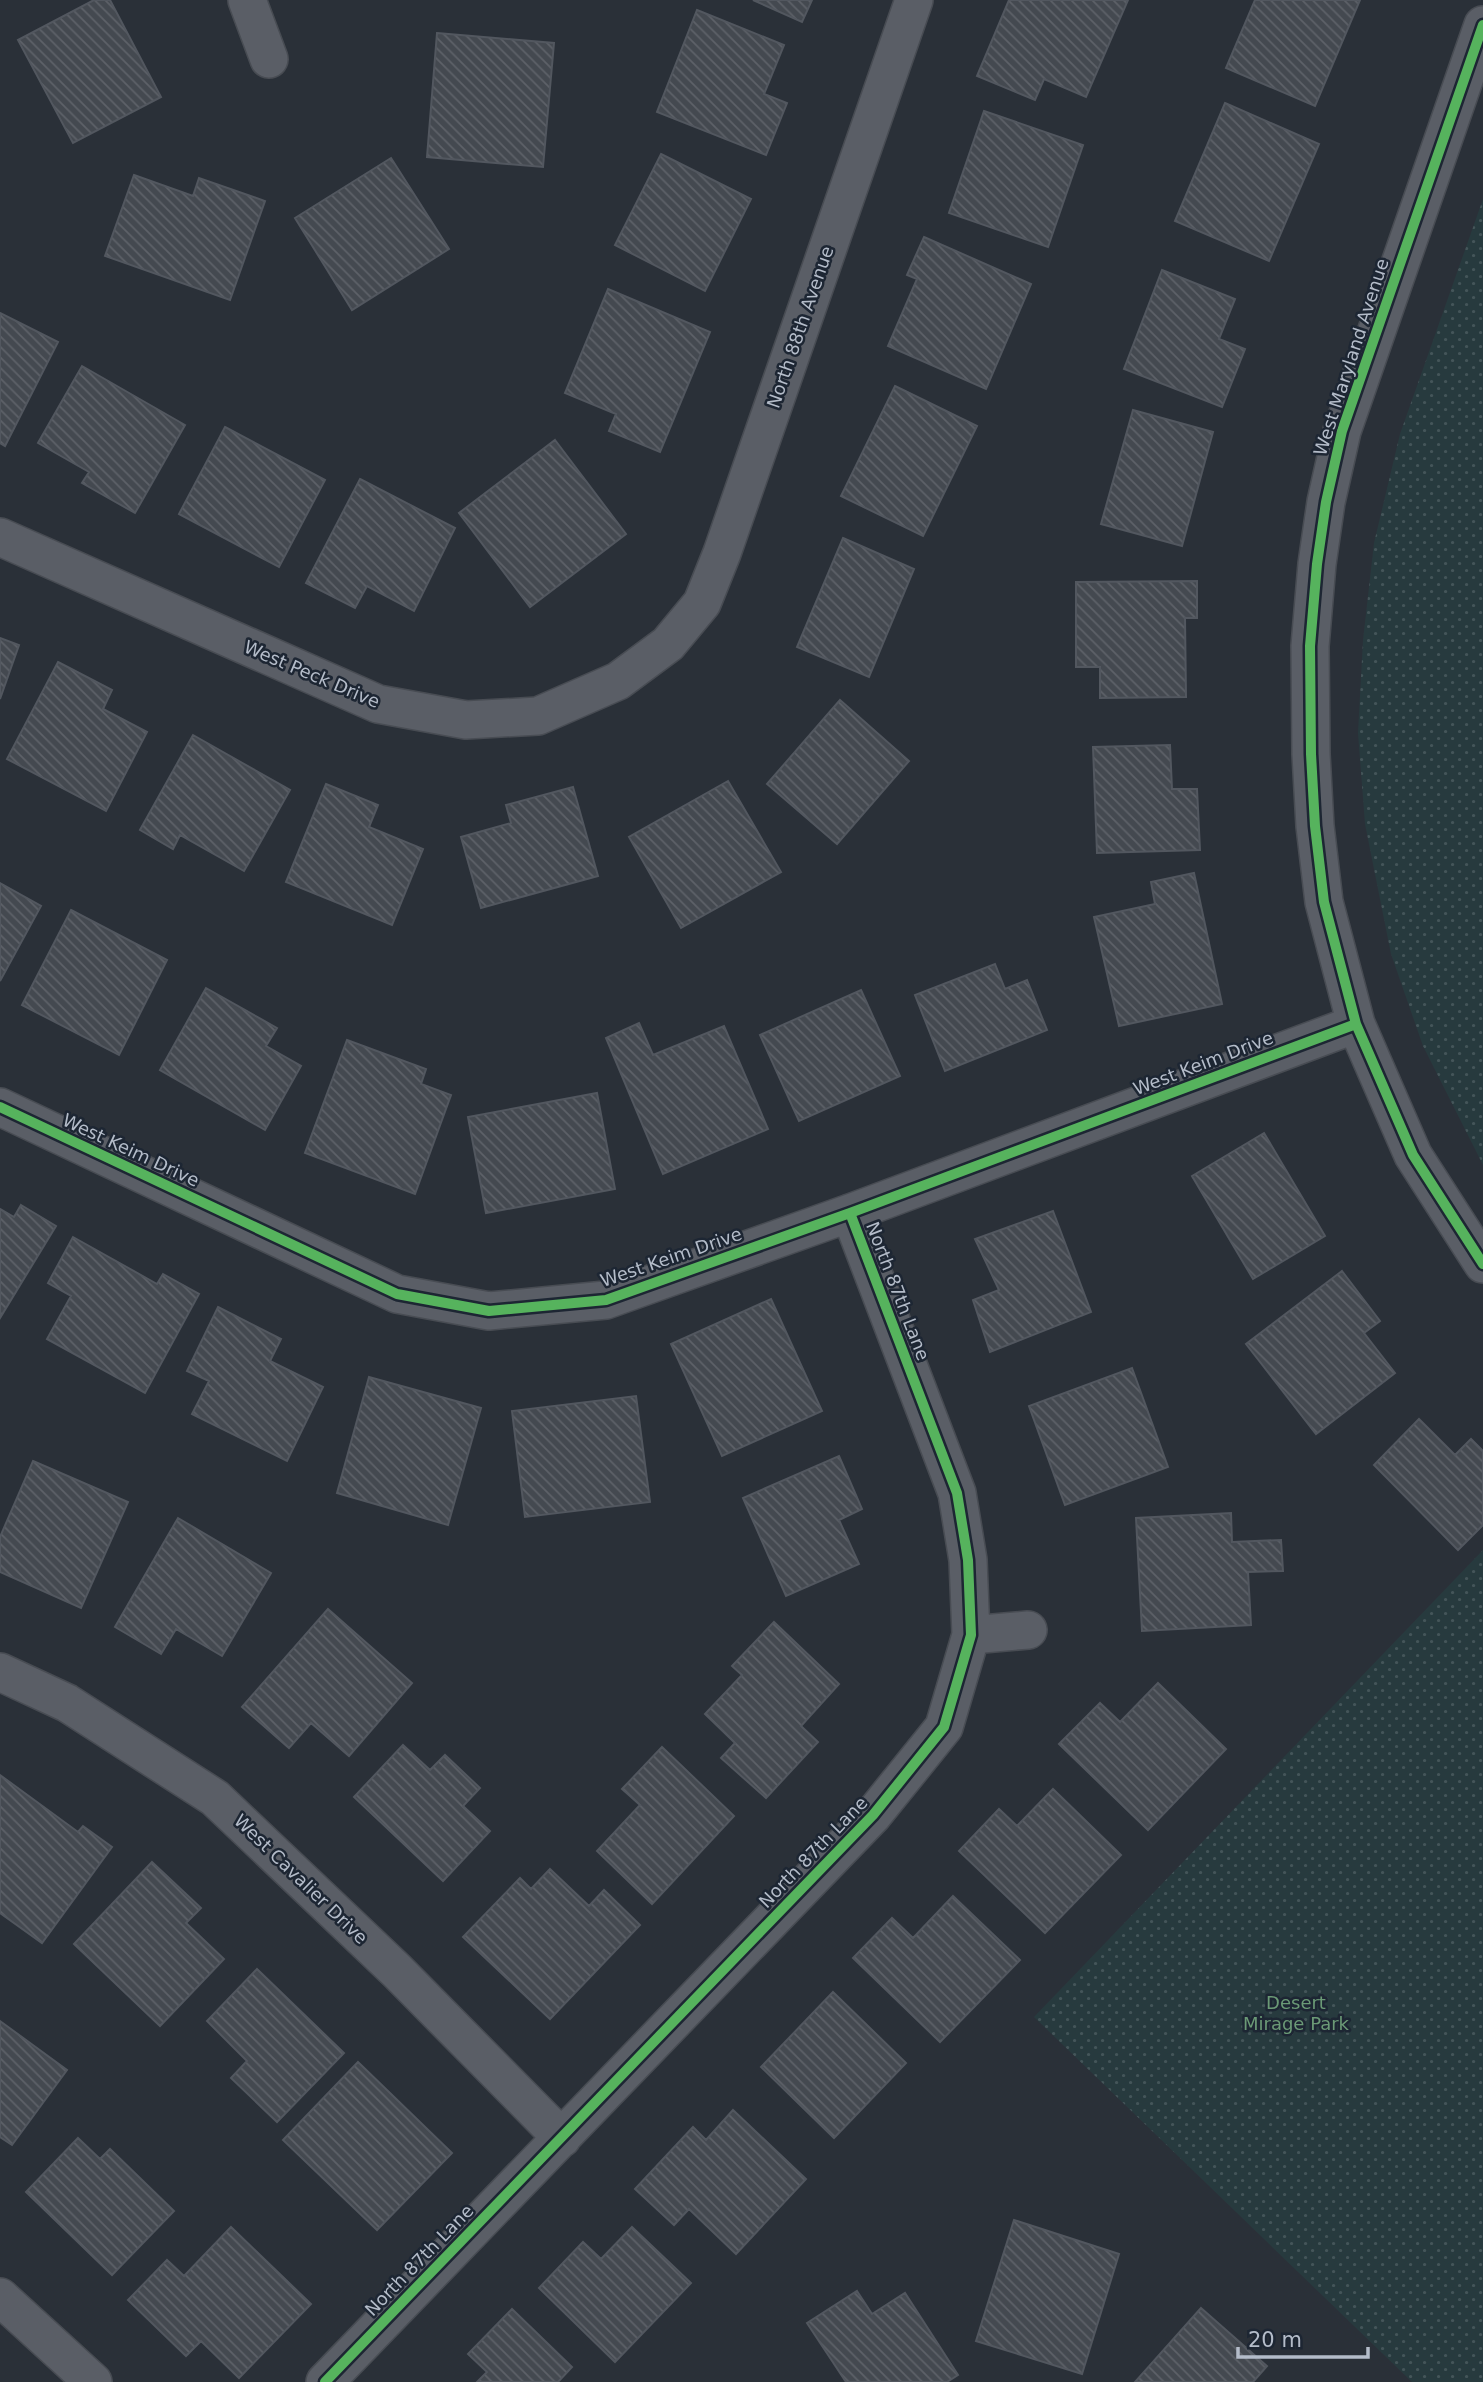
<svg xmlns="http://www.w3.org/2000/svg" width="1483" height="2382" font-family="'DejaVu Sans',sans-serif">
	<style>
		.grass { fill: url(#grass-dots) }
		.building { fill: url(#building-back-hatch); stroke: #52575f; stroke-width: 2 }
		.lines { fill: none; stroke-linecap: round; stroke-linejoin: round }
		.minor-casing { stroke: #484c53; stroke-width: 40 }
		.minor { stroke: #5a5e66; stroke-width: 37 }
		.cycleway-casing { stroke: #1d2633; stroke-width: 15 }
		.cycleway { stroke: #56b35d; stroke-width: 10 }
		.labels { text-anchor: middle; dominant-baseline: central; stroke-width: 5; stroke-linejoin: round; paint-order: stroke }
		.street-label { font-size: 18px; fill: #b4bcc9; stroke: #1d2633 }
		.park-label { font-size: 18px; fill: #6b9a76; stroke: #1d2633 }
	</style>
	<defs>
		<pattern id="grass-dots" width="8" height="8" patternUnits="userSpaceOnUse" patternTransform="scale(1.75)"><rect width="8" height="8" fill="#273a3e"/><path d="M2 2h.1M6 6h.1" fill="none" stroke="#445559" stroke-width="1.8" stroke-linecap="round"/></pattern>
		<pattern id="building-back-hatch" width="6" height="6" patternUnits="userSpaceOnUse" patternTransform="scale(1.75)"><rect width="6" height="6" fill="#444950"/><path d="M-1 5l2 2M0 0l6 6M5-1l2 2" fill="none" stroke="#5d6168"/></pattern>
	</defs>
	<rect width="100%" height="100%" fill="#2a3038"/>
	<path class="grass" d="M 1483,199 L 1483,1165 L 1423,1046 L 1391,954 L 1365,824 L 1358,733 L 1363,640 L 1374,543 L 1400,434 Z
		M 1483,1550 L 1483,2382 L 1412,2382 L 1034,2017 Z"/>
	<path class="building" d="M 94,0 L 110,0 L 161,97 L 73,143 L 18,40 Z
		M 753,0 L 812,0 L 802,22 Z
		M 1009,0 L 1128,0 L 1086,97 L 1044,79 L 1035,100 L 977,76 Z
		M 1255,0 L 1360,0 L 1315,106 L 1226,68 Z
		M 697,10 L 784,45 L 764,94 L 787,103 L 766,155 L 657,112 Z
		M 437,33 L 554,43 L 543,167 L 427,157 Z
		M 1225,103 L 1319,144 L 1269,261 L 1175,221 Z
		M 984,111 L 1083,145 L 1048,247 L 949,213 Z
		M 661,154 L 751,199 L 705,291 L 615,245 Z
		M 391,158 L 449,249 L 352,310 L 295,218 Z
		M 134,175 L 193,196 L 199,178 L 265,201 L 230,300 L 105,256 Z
		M 924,237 L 1031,284 L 986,389 L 888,346 L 917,279 L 907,275 Z
		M 1162,270 L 1235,299 L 1219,339 L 1245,349 L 1222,407 L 1124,369 Z
		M 608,289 L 710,332 L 660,452 L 609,431 L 616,414 L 565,393 Z
		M 0,313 L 58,342 L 5,446 L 0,443 Z
		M 82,366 L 185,425 L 135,513 L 82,483 L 89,472 L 38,443 Z
		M 895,386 L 977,426 L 923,536 L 841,496 Z
		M 1133,410 L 1213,432 L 1182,546 L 1101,524 Z
		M 225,427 L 325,480 L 279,567 L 179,514 Z
		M 555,440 L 626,534 L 530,607 L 459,513 Z
		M 360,479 L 455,528 L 414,611 L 367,586 L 355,608 L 306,583 Z
		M 843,538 L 914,569 L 869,677 L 797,647 Z
		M 1197,581 L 1197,618 L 1185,618 L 1186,697 L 1100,698 L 1100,667 L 1076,667 L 1076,582 Z
		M 0,638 L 19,645 L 0,699 Z
		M 58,662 L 112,690 L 103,709 L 147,732 L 106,811 L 7,759 Z
		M 840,700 L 909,761 L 837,844 L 767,784 Z
		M 193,735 L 290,790 L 244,871 L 180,835 L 173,849 L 140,830 Z
		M 1170,745 L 1172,789 L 1197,789 L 1200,850 L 1097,853 L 1093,747 Z
		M 728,781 L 781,872 L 681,928 L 629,837 Z
		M 326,784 L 378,805 L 369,827 L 423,849 L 392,925 L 286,882 Z
		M 573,787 L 598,876 L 481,908 L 461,837 L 511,823 L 506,805 Z
		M 1194,873 L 1222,1004 L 1119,1026 L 1094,917 L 1155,904 L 1151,882 Z
		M 0,883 L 41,906 L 0,981 Z
		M 71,910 L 167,960 L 119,1055 L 22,1005 Z
		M 995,964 L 1005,989 L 1027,980 L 1047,1030 L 945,1071 L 915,995 Z
		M 206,988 L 277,1028 L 266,1046 L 301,1066 L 265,1130 L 160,1070 Z
		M 861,990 L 900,1076 L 799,1121 L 760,1035 Z
		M 639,1023 L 653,1055 L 724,1026 L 768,1129 L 663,1174 L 606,1038 Z
		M 347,1040 L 426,1069 L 421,1084 L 451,1095 L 415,1194 L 305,1153 Z
		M 597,1093 L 615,1189 L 486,1213 L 468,1117 Z
		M 1264,1133 L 1325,1236 L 1253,1279 L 1192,1176 Z
		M 21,1205 L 56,1226 L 0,1318 L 0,1209 L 14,1217 Z
		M 1053,1211 L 1091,1312 L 990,1352 L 973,1300 L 999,1290 L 975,1239 Z
		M 73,1237 L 157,1284 L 163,1274 L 199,1294 L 145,1393 L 47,1339 L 71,1296 L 48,1283 Z
		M 1342,1271 L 1380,1321 L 1364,1333 L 1395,1373 L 1316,1434 L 1246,1344 Z
		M 771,1299 L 822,1411 L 722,1456 L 671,1344 Z
		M 218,1307 L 281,1339 L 270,1361 L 323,1387 L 287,1461 L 192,1414 L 209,1381 L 187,1371 Z
		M 1132,1368 L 1168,1467 L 1065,1505 L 1029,1406 Z
		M 369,1377 L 481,1408 L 448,1525 L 337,1493 Z
		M 636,1396 L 650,1502 L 525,1517 L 512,1411 Z
		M 1419,1419 L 1455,1455 L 1471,1439 L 1483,1451 L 1483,1525 L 1458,1550 L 1374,1465 Z
		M 839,1456 L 862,1509 L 839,1520 L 859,1564 L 786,1596 L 743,1498 Z
		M 33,1461 L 128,1502 L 81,1608 L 0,1572 L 0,1537 Z
		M 1231,1513 L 1232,1542 L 1281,1540 L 1283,1571 L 1248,1572 L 1251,1625 L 1142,1631 L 1136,1518 Z
		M 178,1518 L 271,1573 L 222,1656 L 176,1629 L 161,1654 L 115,1627 Z
		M 328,1609 L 412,1683 L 349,1756 L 311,1723 L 289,1748 L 242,1707 Z
		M 774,1622 L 839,1684 L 801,1726 L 818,1742 L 766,1798 L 721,1758 L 735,1743 L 705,1714 L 742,1675 L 732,1666 Z
		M 1158,1683 L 1226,1749 L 1148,1830 L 1059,1744 L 1100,1703 L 1120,1722 Z
		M 403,1745 L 430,1770 L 445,1755 L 480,1788 L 463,1806 L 490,1831 L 443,1881 L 354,1797 Z
		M 662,1747 L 734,1816 L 652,1904 L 597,1851 L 640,1805 L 622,1789 Z
		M 0,1775 L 78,1832 L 83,1826 L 112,1847 L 42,1943 L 0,1913 Z
		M 1053,1789 L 1121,1855 L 1045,1933 L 959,1851 L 999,1809 L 1017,1826 Z
		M 152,1862 L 201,1908 L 186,1923 L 224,1959 L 160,2026 L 74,1944 Z
		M 550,1869 L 589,1906 L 604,1890 L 640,1925 L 550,2019 L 463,1937 L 520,1878 L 531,1889 Z
		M 953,1896 L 1020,1960 L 940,2042 L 853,1958 L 892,1918 L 913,1938 Z
		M 257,1969 L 344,2053 L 277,2122 L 231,2078 L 247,2061 L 207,2021 Z
		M 833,1992 L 906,2063 L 834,2138 L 761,2067 Z
		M 0,2021 L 67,2070 L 12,2145 L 0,2137 Z
		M 358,2062 L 452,2153 L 377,2230 L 283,2140 Z
		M 733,2110 L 806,2179 L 736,2254 L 689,2209 L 674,2225 L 635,2189 L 693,2127 L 706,2140 Z
		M 78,2138 L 100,2159 L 110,2149 L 174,2211 L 112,2275 L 26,2192 Z
		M 1014,2220 L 1119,2254 L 1082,2374 L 976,2341 Z
		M 231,2227 L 311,2304 L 239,2378 L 201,2341 L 186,2356 L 128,2300 L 167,2260 L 184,2276 Z
		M 632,2227 L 691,2283 L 615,2362 L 539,2288 L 583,2242 L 601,2259 Z
		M 857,2291 L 872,2314 L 905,2293 L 958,2375 L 947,2382 L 846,2382 L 807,2323 Z
		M 1201,2308 L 1267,2366 L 1253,2382 L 1135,2382 Z
		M 512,2309 L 572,2367 L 558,2382 L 477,2382 L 487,2372 L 468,2354 Z"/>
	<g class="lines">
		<g class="minor-casing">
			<path id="minor" d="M 247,0 L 269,59
				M 1483,25 L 1342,431 L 1326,502 L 1317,564 L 1310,646 L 1311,754 L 1315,826 L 1324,902 L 1356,1024 L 1413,1155 L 1483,1264
				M 0,537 L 378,704 L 466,720 L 538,716 L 618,681 L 668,644 L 702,603 L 722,553 L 914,0
				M 0,1107 L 397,1294 L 489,1311 L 606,1300 L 850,1213 L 1356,1024
				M 971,1635 L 1028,1630
				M 0,1672 L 67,1703 L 215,1798 L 397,1971 L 562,2138
				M 0,2297 L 93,2382
				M 325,2382 L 873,1815 L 944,1727 L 971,1635 L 968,1560 L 957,1493 L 850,1213"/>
		</g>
		<use href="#minor" class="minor"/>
		<g class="cycleway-casing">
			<path id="cycleway" d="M 1483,25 L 1342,431 L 1326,502 L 1317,564 L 1310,646 L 1311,754 L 1315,826 L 1324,902 L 1356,1024 L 1413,1155 L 1483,1264
				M 0,1107 L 397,1294 L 489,1311 L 606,1300 L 850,1213 L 1356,1024
				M 325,2382 L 873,1815 L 944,1727 L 971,1635 L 968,1560 L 957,1493 L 850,1213"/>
		</g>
		<use href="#cycleway" class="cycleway"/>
	</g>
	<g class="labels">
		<g class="street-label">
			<text transform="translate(800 327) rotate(-71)">North 88th Avenue</text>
			<text transform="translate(1351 357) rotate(-72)">West Maryland Avenue</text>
			<text transform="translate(312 674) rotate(23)">West Peck Drive</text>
			<text transform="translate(1203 1063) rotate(-21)">West Keim Drive</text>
			<text transform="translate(131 1150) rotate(25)">West Keim Drive</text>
			<text transform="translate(671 1257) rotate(-19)">West Keim Drive</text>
			<text transform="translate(898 1291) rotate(69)">North 87th Lane</text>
			<text transform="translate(813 1852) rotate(-46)">North 87th Lane</text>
			<text transform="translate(301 1879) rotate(44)">West Cavalier Drive</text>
			<text transform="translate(419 2260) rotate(-46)">North 87th Lane</text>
		</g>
		<g class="park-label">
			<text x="1296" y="2002">Desert<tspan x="1296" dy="21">Mirage Park</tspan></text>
		</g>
	</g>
	<path d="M1238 2347v10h130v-10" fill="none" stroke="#b4bcc9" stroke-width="3.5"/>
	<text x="1248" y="2347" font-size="21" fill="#b4bcc9" stroke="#1d2633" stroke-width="5" paint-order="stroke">20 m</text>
</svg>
